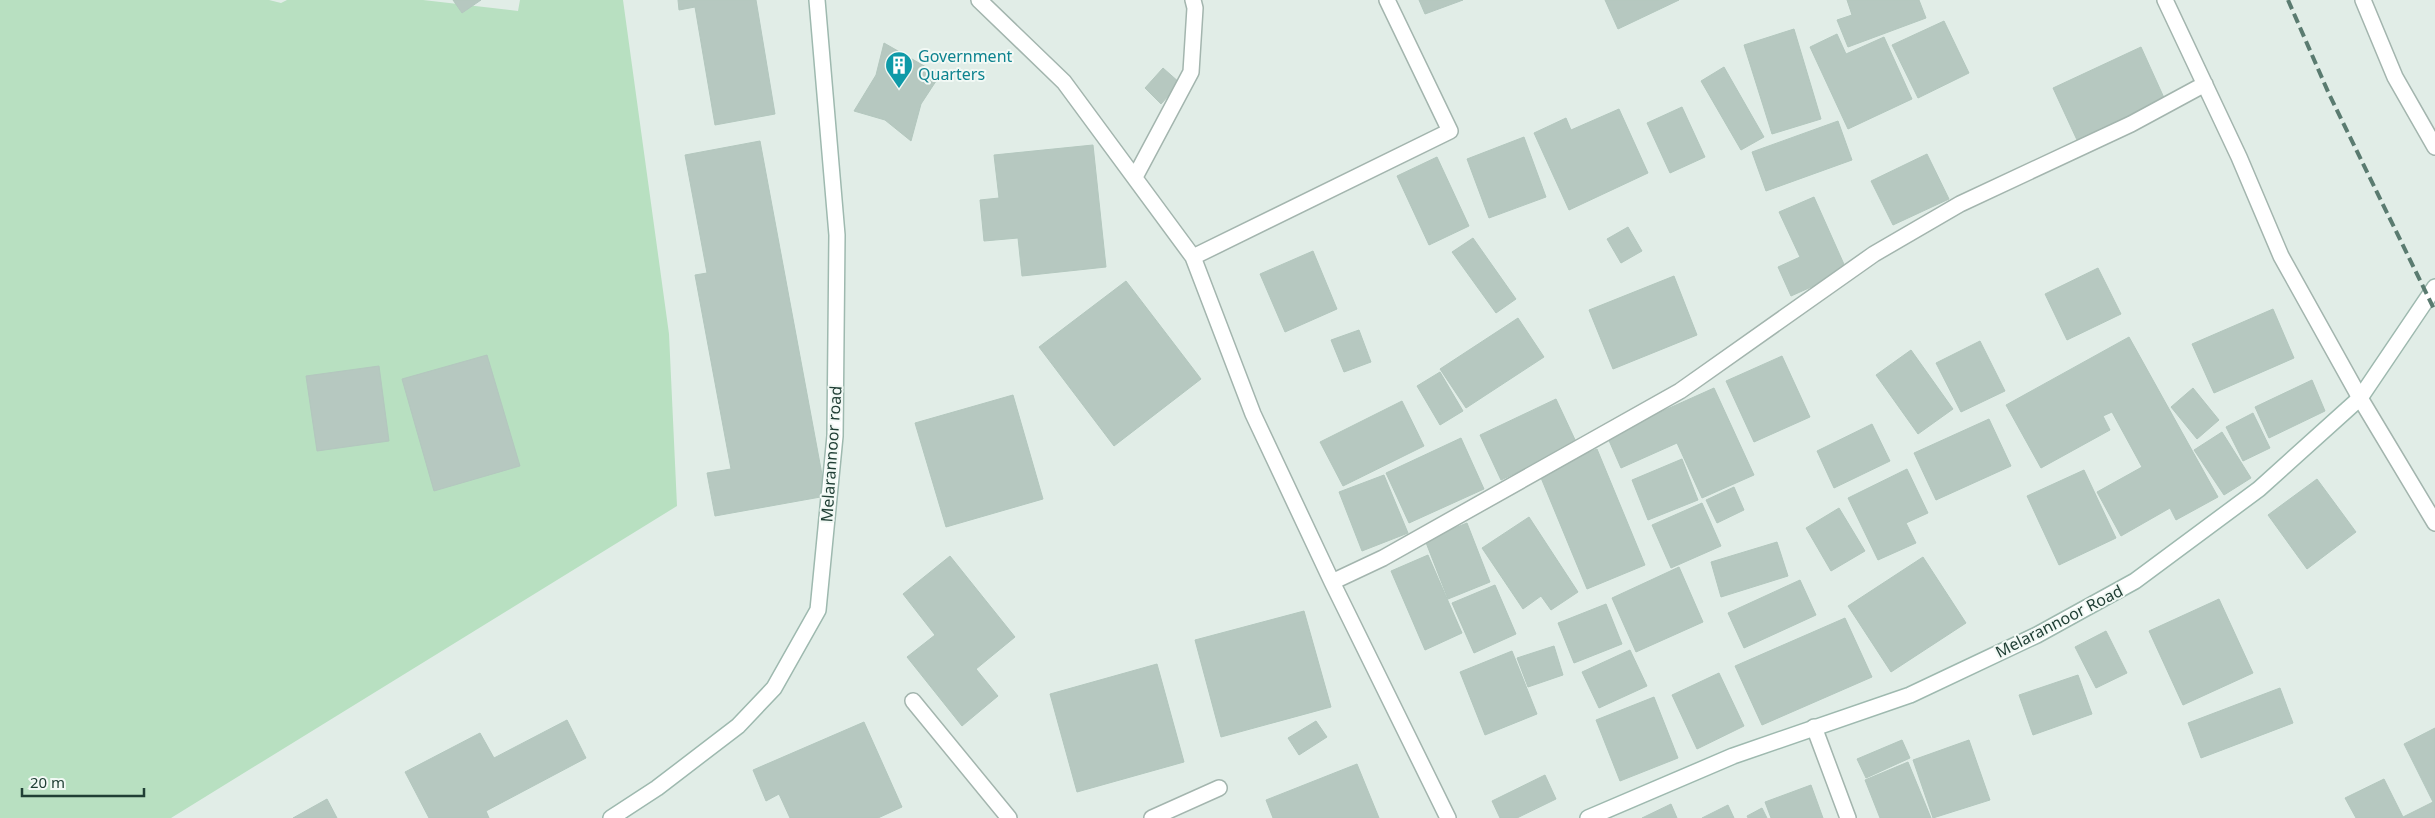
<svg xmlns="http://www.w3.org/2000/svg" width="2435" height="818" font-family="'Noto Sans',sans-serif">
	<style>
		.green { fill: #b8e0c1 }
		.building { fill: #b6c8c0; stroke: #b3c7be }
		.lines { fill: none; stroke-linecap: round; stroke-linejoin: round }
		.street-casing { stroke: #a3b5ae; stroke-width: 18 }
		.secondary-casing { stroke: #9eb9af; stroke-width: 18 }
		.street { stroke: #fff; stroke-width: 15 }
		.secondary { stroke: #fff; stroke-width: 15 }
		.rail { stroke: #5a7b70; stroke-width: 4; stroke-dasharray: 10 5; stroke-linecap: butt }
		.labels { text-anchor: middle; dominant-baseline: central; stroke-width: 4; stroke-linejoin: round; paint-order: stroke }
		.culture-label { font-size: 16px; fill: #0d838f; stroke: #f2f9f5; text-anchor: start }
		.street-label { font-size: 16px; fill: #203f35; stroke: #f2f9f5 }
	</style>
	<rect width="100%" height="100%" fill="#e1ede7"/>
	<path class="green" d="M 0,0 L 269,0 L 281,3 L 287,0 L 423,0 L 518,11 L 520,0 L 623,0 L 669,334 L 677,506 L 171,818 L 0,818 Z"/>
	<path class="building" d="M 453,0 L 481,0 L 462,13 Z
		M 678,0 L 756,0 L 775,114 L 715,125 L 695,7 L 679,10 Z
		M 1419,0 L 1463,0 L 1425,14 Z
		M 1605,0 L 1679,0 L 1618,29 Z
		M 1847,0 L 1919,0 L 1926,18 L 1848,47 L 1837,20 L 1852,15 Z
		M 1944,21 L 1969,73 L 1918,98 L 1892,45 Z
		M 1794,29 L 1821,119 L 1772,134 L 1744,45 Z
		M 1837,34 L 1846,54 L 1884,37 L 1912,99 L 1848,129 L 1810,47 Z
		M 884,43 L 940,75 L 921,104 L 911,141 L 885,120 L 854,111 L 876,75 Z
		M 2141,47 L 2165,100 L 2077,140 L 2053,88 Z
		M 1724,67 L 1764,137 L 1741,150 L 1701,81 Z
		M 1163,68 L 1180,83 L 1161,104 L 1145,88 Z
		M 1682,107 L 1705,157 L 1670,173 L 1647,123 Z
		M 1619,109 L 1648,173 L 1569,210 L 1534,133 L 1566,118 L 1571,130 Z
		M 1838,121 L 1852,160 L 1766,191 L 1752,152 Z
		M 1524,137 L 1546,197 L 1489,218 L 1467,159 Z
		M 760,141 L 826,496 L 715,516 L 707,473 L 731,469 L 695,275 L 707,273 L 685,155 Z
		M 1093,145 L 1106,267 L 1022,276 L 1018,238 L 984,241 L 980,200 L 999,198 L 994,155 Z
		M 1927,154 L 1949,199 L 1893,225 L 1871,181 Z
		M 1437,157 L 1469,226 L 1429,245 L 1397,176 Z
		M 1814,197 L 1847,271 L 1791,296 L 1778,267 L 1800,257 L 1779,212 Z
		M 1628,227 L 1642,251 L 1621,263 L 1607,239 Z
		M 1473,238 L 1516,299 L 1496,313 L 1452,252 Z
		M 1313,251 L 1337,309 L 1285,332 L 1260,274 Z
		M 2098,268 L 2121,314 L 2067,340 L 2045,294 Z
		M 1674,276 L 1697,335 L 1613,369 L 1589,310 Z
		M 1126,281 L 1201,379 L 1114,446 L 1039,347 Z
		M 2273,309 L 2294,358 L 2214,393 L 2192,344 Z
		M 1518,318 L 1544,357 L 1466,408 L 1440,369 Z
		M 1359,330 L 1371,362 L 1344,372 L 1331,340 Z
		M 2129,337 L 2218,497 L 2176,520 L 2170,508 L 2121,536 L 2097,492 L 2142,467 L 2112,412 L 2103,416 L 2110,430 L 2041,468 L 2006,405 Z
		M 1980,341 L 2005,391 L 1961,412 L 1936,363 Z
		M 1911,350 L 1953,409 L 1918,434 L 1876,375 Z
		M 487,355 L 520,466 L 434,491 L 402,379 Z
		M 1782,356 L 1810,417 L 1754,442 L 1726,381 Z
		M 379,366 L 389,441 L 317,451 L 306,376 Z
		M 1440,372 L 1463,411 L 1440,425 L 1417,386 Z
		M 2312,380 L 2325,411 L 2269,438 L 2255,407 Z
		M 1714,388 L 1754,475 L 1702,498 L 1677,443 L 1621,468 L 1607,436 Z
		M 2193,388 L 2219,420 L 2197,439 L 2171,407 Z
		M 1013,395 L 1043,499 L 946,527 L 915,423 Z
		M 1556,399 L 1577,444 L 1501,480 L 1480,435 Z
		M 1402,401 L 1424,446 L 1343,486 L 1320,442 Z
		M 2253,413 L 2270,448 L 2243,461 L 2226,427 Z
		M 1989,419 L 2011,466 L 1936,500 L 1914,453 Z
		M 1872,424 L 1890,461 L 1834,488 L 1817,451 Z
		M 2222,432 L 2251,478 L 2224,495 L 2194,450 Z
		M 1461,438 L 1484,489 L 1409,523 L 1386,473 Z
		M 1597,449 L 1645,565 L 1587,589 L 1539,473 Z
		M 1682,459 L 1698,500 L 1648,520 L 1632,480 Z
		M 1907,469 L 1928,513 L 1906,523 L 1916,543 L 1878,560 L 1848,498 Z
		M 2084,470 L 2116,538 L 2059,565 L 2027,496 Z
		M 1384,475 L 1408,533 L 1362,551 L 1339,492 Z
		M 2317,479 L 2356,532 L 2307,569 L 2268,515 Z
		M 1734,487 L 1744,510 L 1717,523 L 1706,500 Z
		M 1702,503 L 1721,546 L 1671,568 L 1652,525 Z
		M 1839,508 L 1865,551 L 1831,571 L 1806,528 Z
		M 1529,517 L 1578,592 L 1551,610 L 1541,596 L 1523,609 L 1482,548 Z
		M 1467,523 L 1490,582 L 1448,599 L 1425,540 Z
		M 1777,542 L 1788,576 L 1721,597 L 1711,562 Z
		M 1428,555 L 1462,633 L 1425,650 L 1391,571 Z
		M 950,556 L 1015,637 L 976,669 L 998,696 L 962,726 L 907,657 L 935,635 L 903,594 Z
		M 1923,557 L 1966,623 L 1891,672 L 1848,606 Z
		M 1679,567 L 1703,622 L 1636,652 L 1612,598 Z
		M 1800,580 L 1816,615 L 1744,648 L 1728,613 Z
		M 1495,585 L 1516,634 L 1474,653 L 1452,603 Z
		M 2219,599 L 2253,673 L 2183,705 L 2149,631 Z
		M 1606,604 L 1622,644 L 1574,663 L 1558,623 Z
		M 1304,611 L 1331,707 L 1221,737 L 1195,640 Z
		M 1845,618 L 1872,677 L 1762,725 L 1735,666 Z
		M 2106,631 L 2127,673 L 2096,688 L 2075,647 Z
		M 1554,646 L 1563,675 L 1528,687 L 1517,658 Z
		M 1630,650 L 1647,686 L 1599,708 L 1582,672 Z
		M 1512,651 L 1537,714 L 1485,735 L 1460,672 Z
		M 1157,664 L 1184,762 L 1077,792 L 1050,694 Z
		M 1719,673 L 1744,726 L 1697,749 L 1672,695 Z
		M 2078,675 L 2092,714 L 2033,735 L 2019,695 Z
		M 2280,688 L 2293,723 L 2201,758 L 2188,723 Z
		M 1654,697 L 1678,758 L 1620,781 L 1596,720 Z
		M 567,720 L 586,758 L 486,811 L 489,818 L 429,818 L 405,772 L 480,733 L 494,758 Z
		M 1316,721 L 1327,737 L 1299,755 L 1288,738 Z
		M 864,722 L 902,807 L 878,818 L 790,818 L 779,794 L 766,801 L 753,770 Z
		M 2435,728 L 2435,818 L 2356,818 L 2345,798 L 2384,779 L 2403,817 L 2433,802 L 2404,744 Z
		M 1902,740 L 1910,758 L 1866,778 L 1857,759 Z
		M 1969,740 L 1990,800 L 1933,818 L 1913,760 Z
		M 1908,762 L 1931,818 L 1880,818 L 1865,780 Z
		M 1357,764 L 1379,818 L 1273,818 L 1266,800 Z
		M 1545,775 L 1556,799 L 1517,818 L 1500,818 L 1492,801 Z
		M 1811,785 L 1823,818 L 1771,818 L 1765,802 Z
		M 327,799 L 337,818 L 293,818 Z
		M 1671,804 L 1677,818 L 1642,818 Z
		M 1728,805 L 1734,818 L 1702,818 Z
		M 1762,808 L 1767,818 L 1748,818 L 1747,816 Z"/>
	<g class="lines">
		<g class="street-casing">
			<path id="street" d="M 979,0 L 1064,82 L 1193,257 L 1253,414 L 1332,582 L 1448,818
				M 2165,0 L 2239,157 L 2281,256 L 2360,398 L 2435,523
				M 2363,0 L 2395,77 L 2435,147
				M 1135,177 L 1191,72 L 1195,8 L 1193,0
				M 1193,257 L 1450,131 L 1387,0
				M 1332,582 L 1383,558 L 1680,391 L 1874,254 L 1960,204 L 2131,124 L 2205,84
				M 913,701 L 1009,818
				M 1814,727 L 1848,818
				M 1152,818 L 1219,788"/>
		</g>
		<g class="secondary-casing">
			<path id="secondary" d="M 611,818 L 657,788 L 738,726 L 774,688 L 818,610 L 835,436 L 837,235 L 817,0
				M 1588,818 L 1733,756 L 1910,695 L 2037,635 L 2135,581 L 2259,489 L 2360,398 L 2435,287"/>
		</g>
		<use href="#street" class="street"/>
		<use href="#secondary" class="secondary"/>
		<path class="rail" d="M 2288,0 L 2329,94 L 2435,311"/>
	</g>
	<defs>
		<g id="building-pin" transform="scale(1.4375)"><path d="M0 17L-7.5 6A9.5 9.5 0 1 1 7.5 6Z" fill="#0f9aa8" stroke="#f2f9f5"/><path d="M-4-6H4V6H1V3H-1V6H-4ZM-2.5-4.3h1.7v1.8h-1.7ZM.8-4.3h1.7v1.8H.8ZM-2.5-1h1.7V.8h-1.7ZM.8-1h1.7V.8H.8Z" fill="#fff"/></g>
	</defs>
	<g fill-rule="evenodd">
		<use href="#building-pin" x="899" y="65"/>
	</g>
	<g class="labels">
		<g class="culture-label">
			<text x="918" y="56">Government<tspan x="918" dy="18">Quarters</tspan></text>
		</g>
		<g class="street-label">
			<text transform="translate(831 454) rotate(-86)">Melarannoor road</text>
			<text transform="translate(2059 621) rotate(-27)">Melarannoor Road</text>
		</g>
	</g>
	<path d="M22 788v8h122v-8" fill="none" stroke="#203f35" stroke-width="2.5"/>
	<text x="30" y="788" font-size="15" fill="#203f35" stroke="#f2f9f5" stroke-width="4" paint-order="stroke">20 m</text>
</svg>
